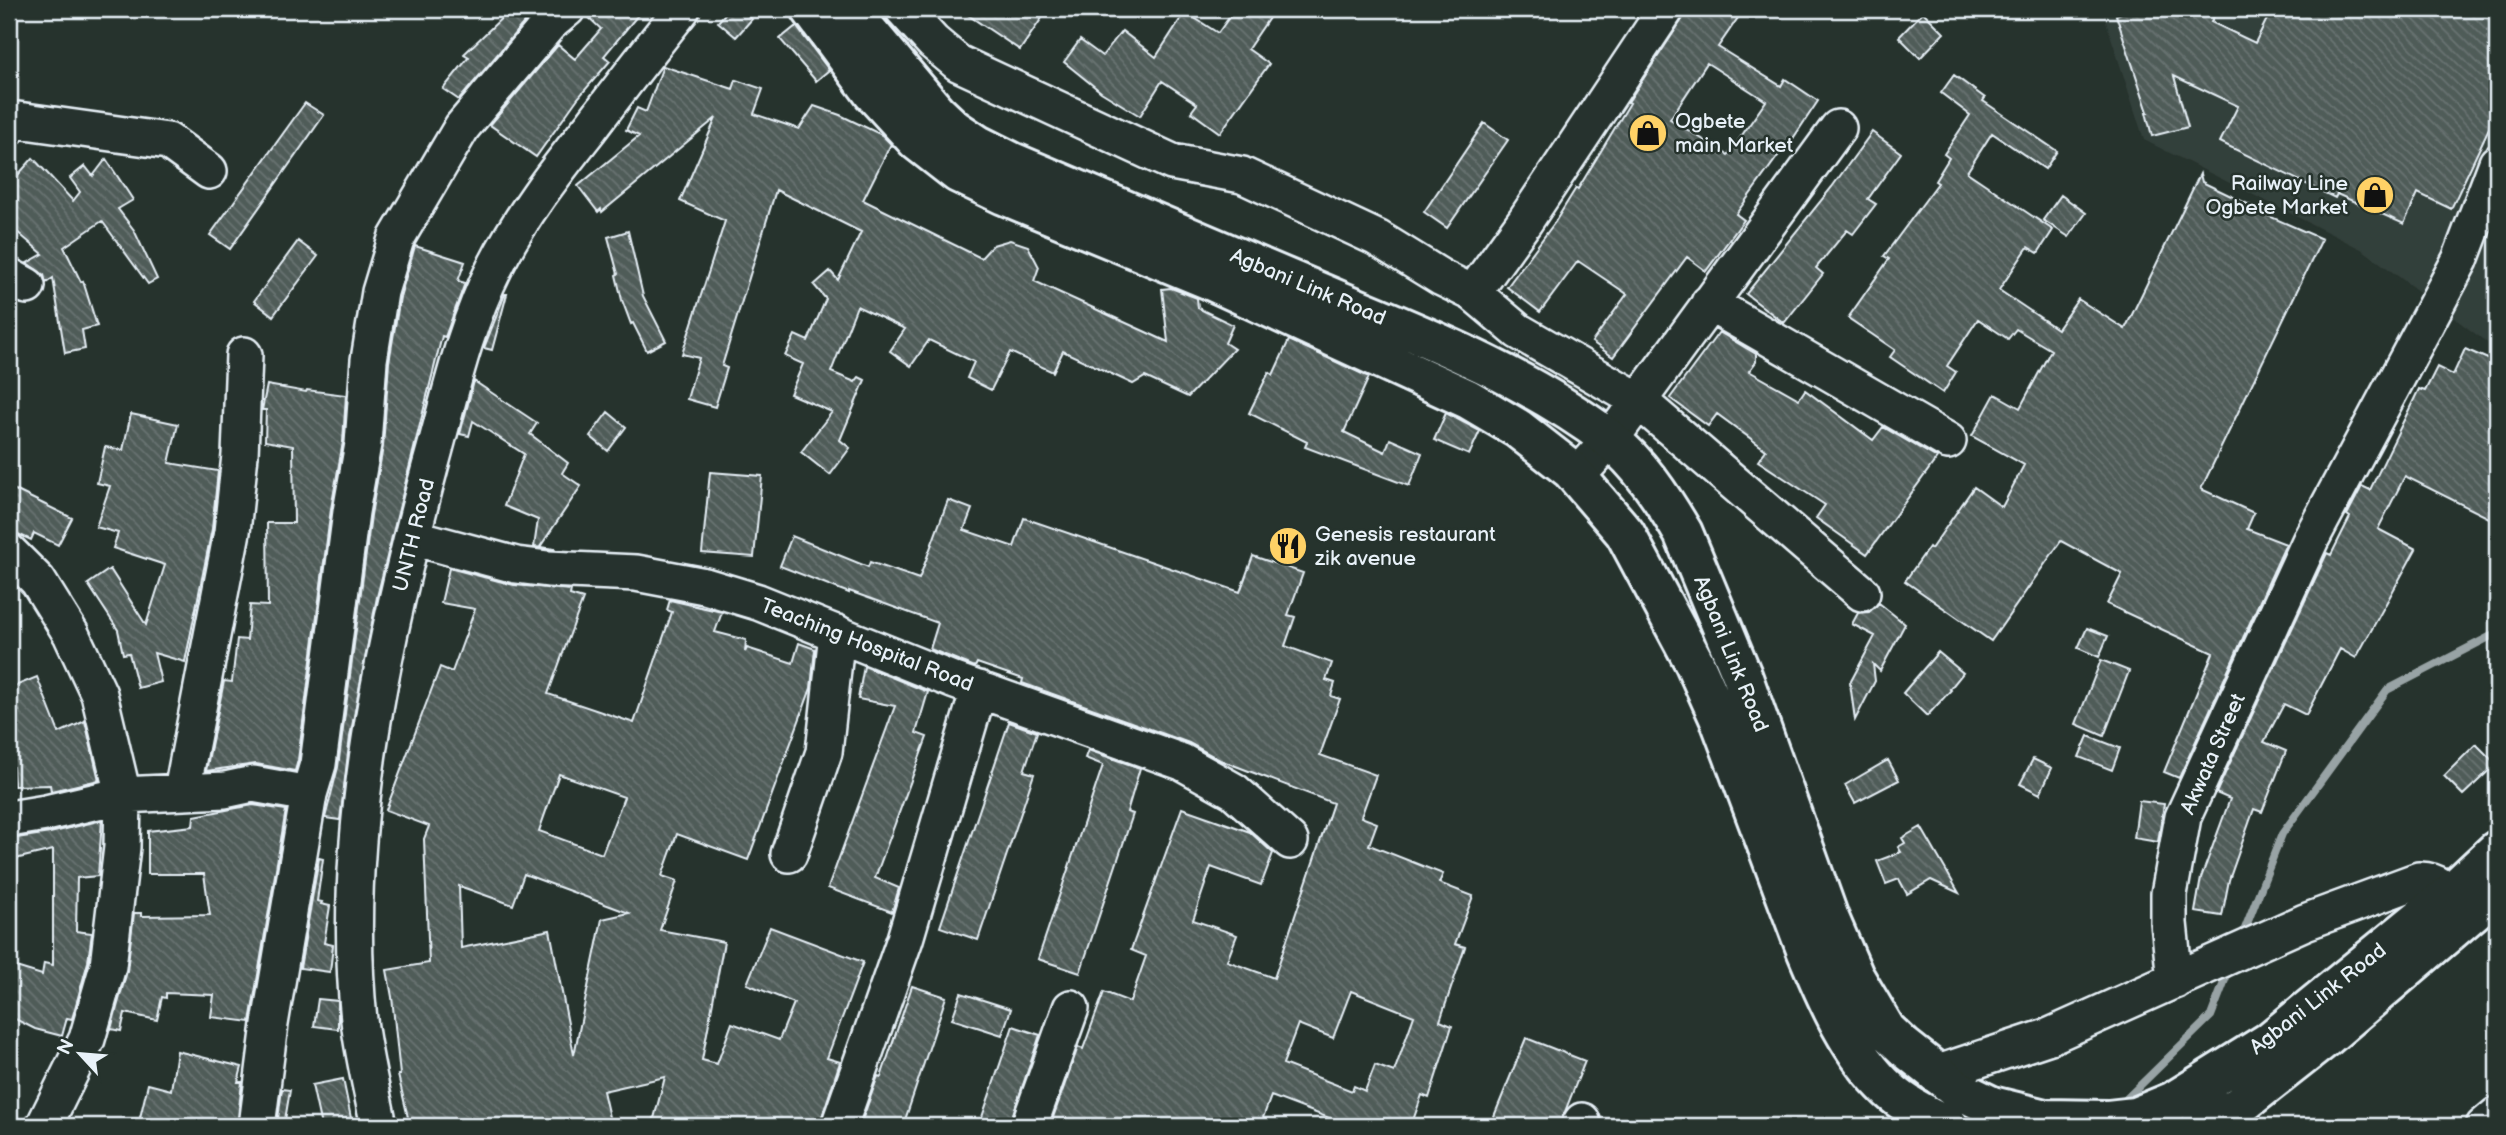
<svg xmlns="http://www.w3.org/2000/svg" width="2506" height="1135" font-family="'Balsamiq Sans',sans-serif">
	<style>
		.built { fill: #333f3a }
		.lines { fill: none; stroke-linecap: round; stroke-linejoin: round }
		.stream { stroke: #98a3a5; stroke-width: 8 }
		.building { fill: url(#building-back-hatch); stroke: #e8f1f8; stroke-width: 2; fill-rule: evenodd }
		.minor-casing { stroke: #e8f1f8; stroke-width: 40 }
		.major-casing { stroke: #e8f1f8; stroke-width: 44 }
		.minor { stroke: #26332d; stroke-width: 35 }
		.major { stroke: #26332d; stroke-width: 38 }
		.labels { text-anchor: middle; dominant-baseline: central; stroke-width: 5; stroke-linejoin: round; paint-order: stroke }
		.poi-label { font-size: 21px; fill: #e8f1f8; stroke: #26332d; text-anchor: start }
		.street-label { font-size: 21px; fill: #e8f1f8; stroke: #26332d }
	</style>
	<defs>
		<pattern id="building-back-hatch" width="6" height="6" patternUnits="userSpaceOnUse" patternTransform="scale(1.75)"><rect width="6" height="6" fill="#505c59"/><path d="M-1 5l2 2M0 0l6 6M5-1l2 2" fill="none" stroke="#697472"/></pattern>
	</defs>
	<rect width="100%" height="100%" fill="#26332d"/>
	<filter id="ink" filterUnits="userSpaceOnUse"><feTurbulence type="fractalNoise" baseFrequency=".0143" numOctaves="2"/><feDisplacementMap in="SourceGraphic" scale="14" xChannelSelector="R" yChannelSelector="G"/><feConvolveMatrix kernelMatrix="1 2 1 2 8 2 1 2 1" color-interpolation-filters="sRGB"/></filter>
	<g filter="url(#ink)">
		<path class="built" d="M 2102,9 L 2497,9 L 2497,350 L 2363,250 L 2144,140 Z"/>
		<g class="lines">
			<path class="stream" d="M 2241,939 L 2282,834 L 2387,690 L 2497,633
				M 2120,1105 L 2211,1016 L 2230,967"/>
		</g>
		<path class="building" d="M 511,9 L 515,9 L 527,19 L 459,100 L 443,89 L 469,57 L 464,54 Z
			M 587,9 L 643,9 L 604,56 L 610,61 L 578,98 L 536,157 L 490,125 L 558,45 L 575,59 L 601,29 L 586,15 Z
			M 729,9 L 740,9 L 752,19 L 736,37 L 718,22 Z
			M 959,9 L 1048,9 L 1020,50 Z
			M 1235,9 L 1275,9 L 1248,49 L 1269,64 L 1220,133 L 1191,112 L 1197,104 L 1162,81 L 1140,116 L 1101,92 L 1064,62 L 1080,40 L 1102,56 L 1122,31 L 1156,57 L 1185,12 L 1218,33 Z
			M 1689,9 L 1744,9 L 1718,47 L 1781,86 L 1785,79 L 1818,101 L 1790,143 L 1788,142 L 1736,214 L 1744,220 L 1706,271 L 1687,257 L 1613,357 L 1592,342 L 1627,294 L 1578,261 L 1540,312 L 1507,287 L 1555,222 L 1576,188 L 1578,189 L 1630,103 L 1628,102 ZM 1707,63 L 1766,101 L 1728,155 L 1670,119 Z
			M 2132,9 L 2218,9 L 2211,22 L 2255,43 L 2272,9 L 2497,9 L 2497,111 L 2451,209 L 2418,193 L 2404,224 L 2337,194 L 2335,198 L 2220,142 L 2238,106 L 2174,76 L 2188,127 L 2152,136 L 2146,112 L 2148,112 L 2116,15 Z
			M 1923,12 L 1944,33 L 1920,58 L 1899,37 Z
			M 796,26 L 829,70 L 816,81 L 780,39 Z
			M 663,66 L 733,89 L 736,80 L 763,89 L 754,114 L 799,129 L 814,106 L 840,115 L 882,135 L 891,144 L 863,200 L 981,258 L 993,245 L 1010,240 L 1028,246 L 1039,267 L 1034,281 L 1168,342 L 1162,289 L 1171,288 L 1197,298 L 1198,308 L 1233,325 L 1225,343 L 1234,349 L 1188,397 L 1145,377 L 1133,384 L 1063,351 L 1053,372 L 1010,352 L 991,390 L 967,378 L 974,362 L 929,340 L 911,366 L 890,351 L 905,329 L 857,306 L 831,372 L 855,382 L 859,377 L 865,380 L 840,440 L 850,448 L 830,475 L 801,452 L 832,412 L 790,394 L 803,364 L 785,356 L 795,335 L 808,341 L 826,299 L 814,285 L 830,271 L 838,280 L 861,232 L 776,190 L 722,366 L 727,368 L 715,407 L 687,399 L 699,358 L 682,354 L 725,221 L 680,201 L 716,118 L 602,212 L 601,209 L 598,212 L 578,186 L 639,136 L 626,130 L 637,108 L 646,112 Z
			M 1954,75 L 1985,98 L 1983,101 L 2057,151 L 2045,169 L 1992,133 L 1967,172 L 2053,230 L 2038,253 L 2028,247 L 1999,290 L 2057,329 L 2078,299 L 2125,329 L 2200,174 L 2202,182 L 2256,208 L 2255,210 L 2322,239 L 2201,489 L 2254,513 L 2247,529 L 2286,544 L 2179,778 L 2164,772 L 2213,653 L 2107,604 L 2122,574 L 2061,541 L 1991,641 L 1905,581 L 1929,547 L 1931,549 L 1974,487 L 2002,507 L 2024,465 L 1972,436 L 1995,394 L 2020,408 L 2051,350 L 2016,329 L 2008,339 L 1978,319 L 1947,366 L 1956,372 L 1943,393 L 1890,357 L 1895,350 L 1848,318 L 1889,259 L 1884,256 L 1938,183 L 1935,181 L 1949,158 L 1944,154 L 1970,115 L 1941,93 Z
			M 305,103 L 324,115 L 230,249 L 210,235 Z
			M 1484,123 L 1508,140 L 1447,228 L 1424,212 Z
			M 1872,132 L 1901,153 L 1868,199 L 1876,204 L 1853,234 L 1847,230 L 1816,268 L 1823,274 L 1784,323 L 1746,294 L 1832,187 Z
			M 33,158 L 73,201 L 80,192 L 70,178 L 85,166 L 93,176 L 106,159 L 133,200 L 118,209 L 134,230 L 157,279 L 148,284 L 102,221 L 64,247 L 81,282 L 83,281 L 97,326 L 82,330 L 85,349 L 65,353 L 53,278 L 46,283 L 44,275 L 27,263 L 43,254 L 9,225 L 9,185 Z
			M 2061,195 L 2086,213 L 2069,237 L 2043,220 Z
			M 628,231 L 643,296 L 666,341 L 647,351 L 633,323 L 631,324 L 622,300 L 616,275 L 618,274 L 608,237 Z
			M 298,241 L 318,256 L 273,316 L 254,301 Z
			M 415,246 L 465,262 L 458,281 L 465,283 L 445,337 L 442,336 L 377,597 L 350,737 L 340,820 L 325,818 L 338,767 L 371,515 L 383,447 L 389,362 L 400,297 Z
			M 505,294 L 507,294 L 492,350 L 484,348 Z
			M 1719,332 L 1756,354 L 1756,362 L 1749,371 L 1799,399 L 1805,390 L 1873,440 L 1883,427 L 1937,458 L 1867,554 L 1816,518 L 1825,505 L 1758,461 L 1766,450 L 1717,414 L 1708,426 L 1670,398 Z
			M 1289,340 L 1369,377 L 1344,432 L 1385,452 L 1390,439 L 1422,453 L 1409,486 L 1305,447 L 1307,442 L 1249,413 L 1269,372 L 1273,375 Z
			M 2465,349 L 2497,363 L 2497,522 L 2405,476 L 2378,529 L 2416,549 L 2356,658 L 2340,649 L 2306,715 L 2284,704 L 2264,742 L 2286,751 L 2262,812 L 2254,809 L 2229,880 L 2222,916 L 2195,912 L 2201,878 L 2230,799 L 2216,793 L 2327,553 L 2331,555 L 2350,517 L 2347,515 L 2362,486 L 2370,490 L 2419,389 L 2425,391 L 2437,367 L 2453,375 Z
			M 474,381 L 537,423 L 530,434 L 568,463 L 562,473 L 581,486 L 540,547 L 555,549 L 534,547 L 538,520 L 504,506 L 524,454 L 473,421 L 469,436 L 460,434 Z
			M 267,385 L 306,392 L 307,390 L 346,395 L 343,442 L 331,509 L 298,760 L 295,771 L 256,764 L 206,771 L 224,681 L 232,682 L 237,639 L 247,640 L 250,605 L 268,606 L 267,523 L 294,523 L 293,446 L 265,441 L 266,410 L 262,410 Z
			M 608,412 L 626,427 L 608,451 L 590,436 Z
			M 1446,413 L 1480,431 L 1469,455 L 1434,440 Z
			M 131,414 L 178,424 L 169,463 L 218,471 L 212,529 L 185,662 L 154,653 L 161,682 L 138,688 L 129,653 L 123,654 L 118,630 L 88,584 L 110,569 L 146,625 L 165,565 L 113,548 L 118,533 L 96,527 L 110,486 L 97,483 L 105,447 L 123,450 Z
			M 710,472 L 762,476 L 754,557 L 702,553 Z
			M 9,487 L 72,518 L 58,545 L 34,533 L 31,540 L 9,530 Z
			M 948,500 L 972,509 L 964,530 L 1014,547 L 1024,518 L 1240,592 L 1253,556 L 1303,573 L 1288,615 L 1295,617 L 1285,646 L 1332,663 L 1326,680 L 1335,683 L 1331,696 L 1340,699 L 1320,755 L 1376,775 L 1361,817 L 1377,823 L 1369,845 L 1443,874 L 1439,883 L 1473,896 L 1455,944 L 1465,947 L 1440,1021 L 1452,1026 L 1429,1098 L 1422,1095 L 1411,1126 L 1350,1126 L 1271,1096 L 1260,1126 L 1050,1126 L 1078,1047 L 1083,1049 L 1104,992 L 1130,1002 L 1146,956 L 1131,950 L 1182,808 L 1250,832 L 1273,853 L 1261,885 L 1211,867 L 1193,920 L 1237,935 L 1227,961 L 1274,978 L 1333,803 L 1220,760 L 1189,743 L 1022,683 L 1023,679 L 977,663 L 975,667 L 930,649 L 938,623 L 849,591 L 849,593 L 780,566 L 792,536 L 868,567 L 870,562 L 919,579 ZM 1351,991 L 1414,1016 L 1394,1072 L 1375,1065 L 1365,1091 L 1354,1086 L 1352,1091 L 1283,1064 L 1298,1024 L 1333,1038 Z
			M 449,568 L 514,585 L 571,590 L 570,595 L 583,599 L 548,694 L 634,723 L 672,612 L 667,610 L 670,600 L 722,612 L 715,632 L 746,640 L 745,652 L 747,648 L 793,663 L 799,643 L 815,649 L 811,688 L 748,860 L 677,834 L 662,876 L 677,881 L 660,930 L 724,942 L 702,1060 L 717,1064 L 732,1023 L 779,1040 L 794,1003 L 747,984 L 770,927 L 863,962 L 827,1058 L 840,1062 L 819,1126 L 652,1126 L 665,1077 L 603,1091 L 611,1126 L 410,1126 L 398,1075 L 400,1075 L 392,997 L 387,970 L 429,963 L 424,839 L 429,826 L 386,810 L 440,667 L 452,672 L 475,609 L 441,603 ZM 559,774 L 624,797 L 602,854 L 539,831 ZM 524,874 L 629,913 L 602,919 L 574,1055 L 550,930 L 461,948 L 459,886 L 513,905 Z
			M 1879,603 L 1905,624 L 1880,671 L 1873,664 L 1875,681 L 1855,720 L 1850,683 L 1875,636 L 1852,624 L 1858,613 L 1869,612 Z
			M 2087,628 L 2108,636 L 2099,657 L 2078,648 Z
			M 1938,652 L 1963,673 L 1950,689 L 1951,690 L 1927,716 L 1903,693 Z
			M 2101,660 L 2129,671 L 2104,736 L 2076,724 Z
			M 864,666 L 928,692 L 916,733 L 927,737 L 875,878 L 899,888 L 892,912 L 828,888 L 895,706 L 858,699 Z
			M 37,677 L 59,733 L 85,721 L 99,780 L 51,791 L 50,785 L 14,786 L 13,767 L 9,767 L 9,715 L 19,711 L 10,688 Z
			M 1009,722 L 1037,732 L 1024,771 L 1034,774 L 978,940 L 940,927 Z
			M 2088,736 L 2120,748 L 2112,770 L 2079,757 Z
			M 2476,744 L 2496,764 L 2463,795 L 2444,776 Z
			M 1088,750 L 1140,768 L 1127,812 L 1133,814 L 1080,973 L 1038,959 L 1103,765 L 1085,758 Z
			M 2033,759 L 2052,768 L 2040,794 L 2020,784 Z
			M 1888,760 L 1899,780 L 1855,803 L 1845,785 Z
			M 2139,801 L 2164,804 L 2158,842 L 2134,838 Z
			M 253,805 L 286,810 L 250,1022 L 211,1017 L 214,995 L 166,993 L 166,998 L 162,997 L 157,1020 L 125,1013 L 121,1031 L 111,1029 L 127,971 L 134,913 L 141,913 L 141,916 L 210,915 L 204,874 L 148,874 L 148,831 L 193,826 L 194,816 Z
			M 102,820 L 98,876 L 77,878 L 76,931 L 92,933 L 88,962 L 72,1019 L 67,1018 L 62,1036 L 35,1029 L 9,1016 L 9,991 L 16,967 L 42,975 L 44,963 L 53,965 L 53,850 L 15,859 L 10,839 L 50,833 Z
			M 1921,827 L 1959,893 L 1931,880 L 1907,894 L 1899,879 L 1886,884 L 1877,861 L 1901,852 L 1898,847 L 1905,843 L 1902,838 Z
			M 319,858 L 323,859 L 317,901 L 322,902 L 321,904 L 330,906 L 324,943 L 333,945 L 330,972 L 300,968 Z
			M 912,986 L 946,997 L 903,1126 L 860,1126 L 878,1076 L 881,1077 Z
			M 961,993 L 1011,1009 L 1002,1035 L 952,1019 Z
			M 318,999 L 338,1001 L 338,1029 L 314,1026 Z
			M 1013,1026 L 1040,1035 L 1009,1126 L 979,1126 Z
			M 1526,1038 L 1585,1061 L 1566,1109 L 1559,1126 L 1490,1126 Z
			M 177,1051 L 242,1067 L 238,1082 L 242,1082 L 237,1126 L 138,1126 L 148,1084 L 171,1090 Z
			M 343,1079 L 352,1123 L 321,1126 L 312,1085 Z
			M 282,1089 L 290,1090 L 284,1126 L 277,1126 Z"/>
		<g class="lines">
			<g class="minor-casing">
				<path id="minor" d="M 903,9 L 933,42 L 958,63 L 1172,162 L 1242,175 L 1377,238 L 1442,278 L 1473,293
					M 1666,9 L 1525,221 L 1473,293 L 1518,331 L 1638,400 L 1862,593
					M 9,127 L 18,120 L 168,141 L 209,171
					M 9,276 L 27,286
					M 1709,303 L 1948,441
					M 1577,476 L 1610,440 L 1838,128
					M 412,537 L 516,565 L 548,569 L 636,573 L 705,586 L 758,602 L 955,681 L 1182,762 L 1234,791 L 1290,841
					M 9,552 L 38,581 L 71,634 L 99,694 L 123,795 L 122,847 L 108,966 L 87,1039 L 44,1126
					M 182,791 L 232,532 L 240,455 L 244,355
					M 9,819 L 46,813 L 123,795 L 225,790 L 253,784 L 309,794
					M 789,854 L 824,752 L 837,633
					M 2175,981 L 2169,923 L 2169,894 L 2183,817 L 2311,539 L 2460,260 L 2497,163
					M 1935,1074 L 2050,1036 L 2305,922 L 2419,880 C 2442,879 2455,899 2471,914
					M 257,1126 L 270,1024 L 309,794 L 318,764 L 351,512 L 363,444 L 369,360 L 380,292 L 396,239 L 462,127 L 549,24 L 567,9
					M 379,1126 C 372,1091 363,1055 359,1020 C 340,837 383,643 430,467 C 449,400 463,330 495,267 C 520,217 555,172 590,128 C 620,88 651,48 682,9
					M 839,1126 L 905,939 L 979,689
					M 1029,1126 L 1071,1008
					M 1579,1126 L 1582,1121
					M 2484,1126 L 2497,1115"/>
			</g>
			<g class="major-casing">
				<path id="major" d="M 811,9 L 873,93 L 917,141 L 958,173 L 1004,195 L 1210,280 L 1468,399 L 1517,428 L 1571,470 L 1625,533 L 1694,662 L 1720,720 L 1807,952 C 1827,1000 1850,1054 1889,1090 C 1905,1105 1929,1117 1949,1126
					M 849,9 L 936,112 L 954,129 L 978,145 L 1012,162 C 1120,208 1227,253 1335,299 C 1429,338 1526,376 1608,438 C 1639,462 1663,499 1683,533 L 1742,675 L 1829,918 L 1854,976 L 1886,1030 L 1904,1047 L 1957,1089 L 1992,1106 L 2045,1119 L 2108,1120 L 2135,1117 L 2174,1101 L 2269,1042 L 2450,894 L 2497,850
					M 2201,1126 L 2239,1106 L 2324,1039 L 2497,891"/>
			</g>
			<use href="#minor" class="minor"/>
			<use href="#major" class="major"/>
		</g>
	</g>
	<defs>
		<g id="shop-disc" transform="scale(2.0125)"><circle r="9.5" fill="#ffd166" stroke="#26332d"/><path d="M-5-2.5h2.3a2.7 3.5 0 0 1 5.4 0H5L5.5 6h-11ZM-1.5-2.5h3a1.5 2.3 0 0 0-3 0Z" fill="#111"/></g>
		<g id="restaurant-disc" transform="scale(2.0125)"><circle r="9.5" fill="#ffd166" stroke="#26332d"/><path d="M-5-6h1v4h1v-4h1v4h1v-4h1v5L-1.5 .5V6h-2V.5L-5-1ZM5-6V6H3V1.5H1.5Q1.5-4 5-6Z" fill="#111"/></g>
	</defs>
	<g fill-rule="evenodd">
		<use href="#shop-disc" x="1648" y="133"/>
		<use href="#shop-disc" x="2375" y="195"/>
		<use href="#restaurant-disc" x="1288" y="546"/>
	</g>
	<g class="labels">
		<g class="poi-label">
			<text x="1675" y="121">Ogbete<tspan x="1675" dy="24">main Market</tspan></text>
			<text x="2348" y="183" text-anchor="end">Railway Line<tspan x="2348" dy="24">Ogbete Market</tspan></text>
			<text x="1315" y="534">Genesis restaurant<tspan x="1315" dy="24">zik avenue</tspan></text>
		</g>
		<g class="street-label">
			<text transform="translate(1308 287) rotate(23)">Agbani Link Road</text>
			<text transform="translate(414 535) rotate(-76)">UNTH Road</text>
			<text transform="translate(867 645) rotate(21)">Teaching Hospital Road</text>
			<text transform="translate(1731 654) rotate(68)">Agbani Link Road</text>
			<text transform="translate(2213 754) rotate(-66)">Akwata Street</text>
			<text transform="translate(2318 999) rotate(-38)">Agbani Link Road</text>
		</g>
	</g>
	<rect width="2506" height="1135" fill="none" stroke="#26332d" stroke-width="35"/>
	<rect x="18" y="18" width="2471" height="1100" fill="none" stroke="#e8f1f8" stroke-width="2.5" filter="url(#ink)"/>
	<g transform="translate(80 1054) rotate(296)" stroke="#26332d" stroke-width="5" paint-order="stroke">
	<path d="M0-5L12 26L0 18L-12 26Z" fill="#e8f1f8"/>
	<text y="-10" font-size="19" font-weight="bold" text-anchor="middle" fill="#e8f1f8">N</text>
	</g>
</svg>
